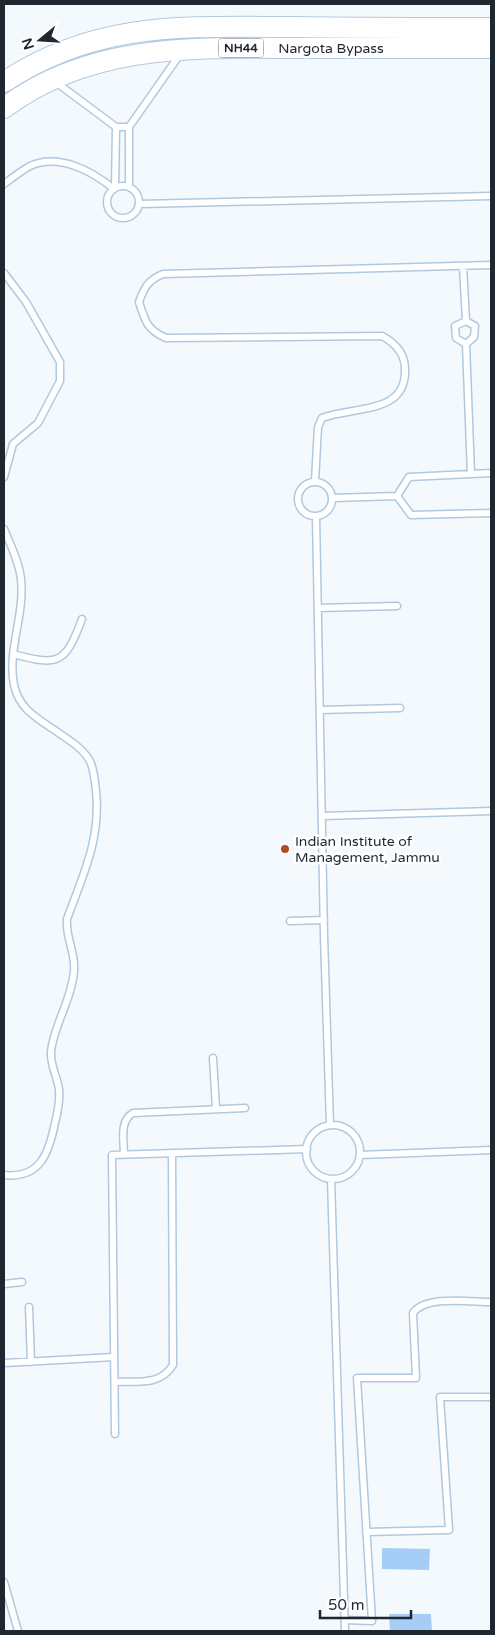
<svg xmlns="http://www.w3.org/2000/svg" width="495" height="1635" font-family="'Varela Round',sans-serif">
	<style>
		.green { fill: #a6cdf5 }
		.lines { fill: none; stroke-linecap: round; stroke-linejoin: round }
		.service-casing { stroke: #b1c8e0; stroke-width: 9 }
		.trunk-casing { stroke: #b1c8e0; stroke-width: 22 }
		.service { stroke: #fff; stroke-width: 6 }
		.trunk { stroke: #fff; stroke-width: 20 }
		.poi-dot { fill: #b24b27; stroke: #fff; stroke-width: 2 }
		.labels { text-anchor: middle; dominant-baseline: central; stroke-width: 5; stroke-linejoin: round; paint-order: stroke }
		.shield { fill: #fff; stroke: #62686f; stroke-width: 1 }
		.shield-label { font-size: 12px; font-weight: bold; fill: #1f2831 }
		.street-label { font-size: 14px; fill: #1f2831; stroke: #fff }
		.poi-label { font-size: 14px; fill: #1f2831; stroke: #fff; text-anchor: start }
	</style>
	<rect width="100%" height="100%" fill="#f4f9fe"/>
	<path class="green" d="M 382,1548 L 430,1549 L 429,1570 L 382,1569 Z
		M 389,1614 L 431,1614 L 432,1631 L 390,1631 Z"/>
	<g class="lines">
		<g class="service-casing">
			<path id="service" d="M 57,83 L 116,127 L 129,127 L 181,53
				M 4,184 C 12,178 21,171 30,166 C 59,153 92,171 114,189
				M107 202a16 16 0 1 1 32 0a16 16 0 1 1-32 0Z
				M 129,186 L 129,127
				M 115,188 L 116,127
				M 140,204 L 491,196
				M 463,266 L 466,321
				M 4,273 L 26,302 L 60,362 L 60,381 L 38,423 L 13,444 L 4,477
				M 466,344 L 471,474
				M 466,344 L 456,338 L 455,326 L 466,321
				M 466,344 L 474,337 L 475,326 L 466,321
				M 315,481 L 318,427 L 322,418 C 353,406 407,415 405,369 C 405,353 395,343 382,336 L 166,338 C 147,330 145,321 139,302 C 144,288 148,280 163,274 L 491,265
				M298 499a17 17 0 1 1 34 0a17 17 0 1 1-34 0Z
				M 397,496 L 411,515 L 491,513
				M 397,496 L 409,477 L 491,473
				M 333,498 L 397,496
				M 316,517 L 324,936 L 330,1125
				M 4,529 C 11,546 19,562 21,579 C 25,615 7,650 14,685 C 19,708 35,717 53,729 C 66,738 82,747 90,761 C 94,770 95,781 96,791 C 101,839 83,875 67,919 C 65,937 76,953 74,971 C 72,999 53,1027 51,1052 C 50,1065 57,1076 59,1089 C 60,1100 58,1111 55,1123 C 49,1152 41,1179 4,1175
				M 318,608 L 397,606
				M 13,654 C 58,666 65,665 82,619
				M 320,710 L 400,708
				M 322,816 L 491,811
				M 290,921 L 324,920
				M 213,1058 L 216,1109
				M306 1152a27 27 0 1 1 54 0a27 27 0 1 1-54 0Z
				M 124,1155 C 124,1141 119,1121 133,1113 L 245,1108
				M 360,1155 L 491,1150
				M 331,1179 L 345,1631
				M 4,1284 L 22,1282
				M 29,1307 L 31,1362
				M 4,1363 L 114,1357
				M 115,1382 C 138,1381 160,1386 173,1365 L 172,1153
				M 115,1434 L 112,1155 L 307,1149
				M 366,1532 L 449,1530 L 440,1397 L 491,1397
				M 4,1582 L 18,1631
				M 345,1620 L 372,1621 L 357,1378 L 416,1378 L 413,1313 C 426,1295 470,1302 491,1302"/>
		</g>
		<g class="trunk-casing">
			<path id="trunk" d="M 4,82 C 98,20 186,27 293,27 C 359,28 425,28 491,28
				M 4,108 C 93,41 200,48 306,48 C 368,48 429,48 491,48"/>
		</g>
		<use href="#service" class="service"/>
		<use href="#trunk" class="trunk"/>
	</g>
	<circle class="poi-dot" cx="285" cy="849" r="5"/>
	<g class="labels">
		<rect class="shield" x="218.5" y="38.5" width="45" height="19" rx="4"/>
		<g class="shield-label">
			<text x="241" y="48">NH44</text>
		</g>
		<g class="street-label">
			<text x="331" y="48">Nargota Bypass</text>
		</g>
		<g class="poi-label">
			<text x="295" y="841">Indian Institute of<tspan x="295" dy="16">Management, Jammu</tspan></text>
		</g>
	</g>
	<rect width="495" height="1635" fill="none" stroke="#1f2831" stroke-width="10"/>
	<g transform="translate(40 40) rotate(252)" stroke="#ffffff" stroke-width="4" paint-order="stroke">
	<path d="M0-4L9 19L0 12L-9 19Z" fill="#1f2831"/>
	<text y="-8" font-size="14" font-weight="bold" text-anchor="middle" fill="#1f2831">N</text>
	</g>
	<path d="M320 1610v8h91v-8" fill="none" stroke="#1f2831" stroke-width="2.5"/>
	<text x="328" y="1610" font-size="15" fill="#1f2831" stroke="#ffffff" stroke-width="4" paint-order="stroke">50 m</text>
</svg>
